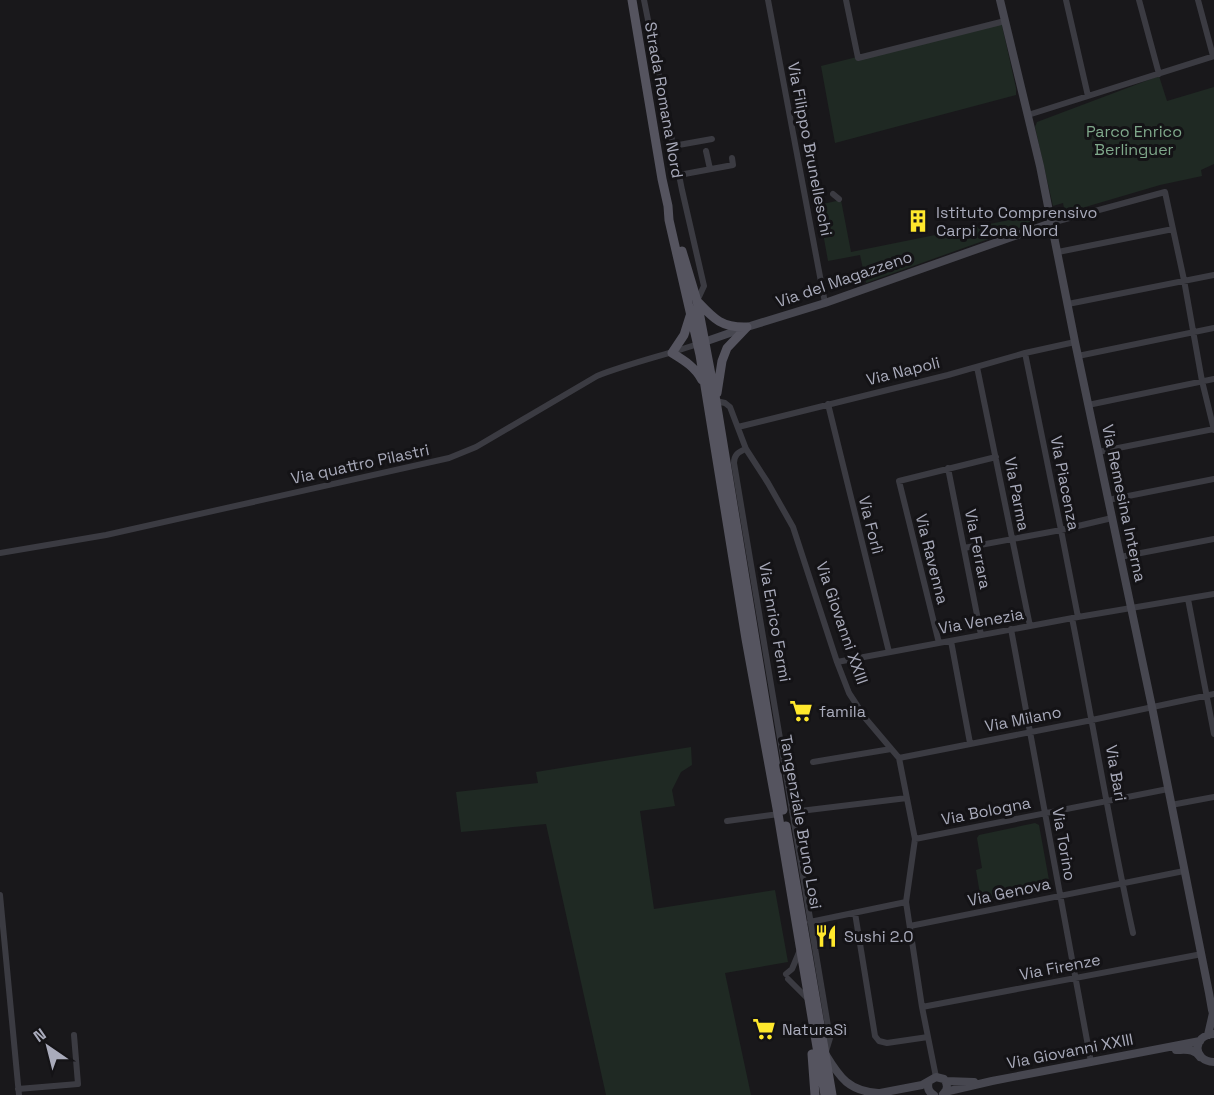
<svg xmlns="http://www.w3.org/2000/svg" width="1214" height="1095" font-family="'Space Grotesk',sans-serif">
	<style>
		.green { fill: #1f2923 }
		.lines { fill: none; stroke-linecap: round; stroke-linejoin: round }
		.street { stroke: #3b3b42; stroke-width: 6 }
		.secondary { stroke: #474750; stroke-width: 8 }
		.primary { stroke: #55545f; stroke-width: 9 }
		.labels { text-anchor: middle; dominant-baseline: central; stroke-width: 6; stroke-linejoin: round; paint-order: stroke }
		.street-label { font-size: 16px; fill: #a9abbb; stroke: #141316 }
		.park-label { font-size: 16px; fill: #7fa88b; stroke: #141316 }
		.poi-label { font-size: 16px; fill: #a9abbb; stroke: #141316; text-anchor: start }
	</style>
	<rect width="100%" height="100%" fill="#19181b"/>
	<path class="green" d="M 1001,21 L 1016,88 L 1016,95 L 835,143 L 821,66 Z
		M 1159,76 L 1167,101 L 1214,87 L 1214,164 L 1201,170 L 1202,176 L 1160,185 L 1065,213 L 1063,203 L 1053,206 L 1035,127 L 1037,122 Z
		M 841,200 L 851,252 L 1039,214 L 1033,223 L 866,283 L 860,255 L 828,261 L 818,205 Z
		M 691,747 L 692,765 L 681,772 L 672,790 L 675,806 L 640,811 L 654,909 L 775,890 L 788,962 L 725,973 L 751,1095 L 606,1095 L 546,824 L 461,832 L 456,792 L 538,783 L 536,772 Z
		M 1035,823 L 1039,825 L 1049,880 L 1051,881 L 1052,886 L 1051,888 L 981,900 L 976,870 L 982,868 L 977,838 L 979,835 Z"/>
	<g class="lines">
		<path class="street" d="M 644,0 L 682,190 L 704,286 L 697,301
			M 768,0 L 825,303
			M 846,0 L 858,58 L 1005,21
			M 1066,0 L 1088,96
			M 1139,0 L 1159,74
			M 1198,0 L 1213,56
			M 1028,115 L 1214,56
			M 673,146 L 712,139
			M 706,151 L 710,169
			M 679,175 L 733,165 L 732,158
			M 833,194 L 839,199
			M 1051,223 L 1165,192 L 1184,280 L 1202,381 L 1214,430
			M 1058,252 L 1173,229
			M 1068,304 L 1214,275
			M 1025,353 L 1061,530 L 1078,617
			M 1078,356 L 1214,328
			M 977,367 L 1030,626
			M 716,401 L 725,403 L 730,407 L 746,449 L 768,483 L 793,527 L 837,662 L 849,693 L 866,719 L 899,758 L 915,839 L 906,902 L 922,1007 L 936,1077
			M 828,404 L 889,652
			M 1088,405 L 1214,379
			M 738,427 L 948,375 L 1025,353 L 1075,342
			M 746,449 C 738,452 734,455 734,463 L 830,1038 L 826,1051
			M 1098,452 L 1214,429
			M 948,468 L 981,635
			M 1108,500 L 1214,479
			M 964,548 L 1061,530 L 1112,518
			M 0,553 L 106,535 L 449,458 L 476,447 L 597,376 C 630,363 666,355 701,343
			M 1120,557 L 1214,539
			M 1188,599 L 1214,734
			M 1072,618 C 1093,723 1110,829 1133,933
			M 1011,629 L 1091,1062
			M 951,641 L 970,743
			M 939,643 L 899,481 L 996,457
			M 837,662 L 1078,617 L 1214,594
			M 899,758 L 1092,720 L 1214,694
			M 813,762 L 891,749
			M 1171,805 L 1214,797
			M 792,812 L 907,798
			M 727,821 L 779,814
			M 915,839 L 1168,789
			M 0,895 L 19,1095
			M 855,913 L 875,1036 L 879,1041 L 887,1043 L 928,1037
			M 810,922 L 906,902
			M 910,926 L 1184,871
			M 786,974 L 792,969 L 800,950
			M 788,979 L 808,999
			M 922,1007 L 1202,954
			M 18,1089 L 78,1084 L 74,1035"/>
		<path class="secondary" d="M 1000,0 L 1040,166 L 1075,342 L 1152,707 L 1209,993 L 1212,1010 L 1214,1017
			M 704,342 L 747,327 L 825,303 L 1051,223
			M 1214,1034 C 1192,1035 1192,1061 1214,1062
			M 1208,1035 L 1213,1013
			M 1176,1050 C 1185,1050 1195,1048 1200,1057
			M 826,1055 C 840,1078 849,1091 878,1093
			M 946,1081 L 974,1082
			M 945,1092 L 992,1081 L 1200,1041
			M 875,1094 L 922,1085 L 929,1081
			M 934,1095 C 928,1092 927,1087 929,1081 L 936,1077 L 944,1079 C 948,1084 948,1090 943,1094"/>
		<path class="primary" d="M 632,0 L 662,179 L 668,206 L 669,220 L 700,355 L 746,639 L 778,814 L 825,1095
			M 682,251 L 697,301 L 716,401 L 783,810
			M 697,301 C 713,318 721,328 747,327
			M 690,316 L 684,335 L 672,353 C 685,361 695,367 702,380
			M 717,393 L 722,361 L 727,348 L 747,327
			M 786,826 L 832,1095
			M 812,1054 L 815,1095"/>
	</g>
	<defs>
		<g id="building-bare" transform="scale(1.8)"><path d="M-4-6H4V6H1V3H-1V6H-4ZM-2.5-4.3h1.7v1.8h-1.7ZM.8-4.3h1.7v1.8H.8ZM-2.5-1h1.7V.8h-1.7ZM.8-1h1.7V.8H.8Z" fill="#ffe82c" stroke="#141316" stroke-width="2.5" paint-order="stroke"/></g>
		<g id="supermarket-bare" transform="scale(1.8)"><path d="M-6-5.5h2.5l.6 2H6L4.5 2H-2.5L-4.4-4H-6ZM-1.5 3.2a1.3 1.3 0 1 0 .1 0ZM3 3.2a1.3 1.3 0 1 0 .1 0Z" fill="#ffe82c" stroke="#141316" stroke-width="2.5" paint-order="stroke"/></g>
		<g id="restaurant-bare" transform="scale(1.8)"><path d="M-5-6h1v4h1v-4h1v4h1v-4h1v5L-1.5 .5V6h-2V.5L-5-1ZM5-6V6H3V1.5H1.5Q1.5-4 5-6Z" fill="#ffe82c" stroke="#141316" stroke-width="2.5" paint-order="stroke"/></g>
	</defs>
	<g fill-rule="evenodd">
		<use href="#building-bare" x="918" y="221"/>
		<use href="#supermarket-bare" x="801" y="711"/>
		<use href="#restaurant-bare" x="826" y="936"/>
		<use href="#supermarket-bare" x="764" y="1029"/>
	</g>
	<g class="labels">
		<g class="street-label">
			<text transform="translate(664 100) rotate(80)">Strada Romana Nord</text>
			<text transform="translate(810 149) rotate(79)">Via Filippo Brunelleschi</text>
			<text transform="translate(844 279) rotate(-19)">Via del Magazzeno</text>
			<text transform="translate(903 371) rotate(-14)">Via Napoli</text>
			<text transform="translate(360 464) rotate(-12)">Via quattro Pilastri</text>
			<text transform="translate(1065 483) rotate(79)">Via Piacenza</text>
			<text transform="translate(1017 494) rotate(79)">Via Parma</text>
			<text transform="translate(1124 503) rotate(78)">Via Remesina Interna</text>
			<text transform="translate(871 525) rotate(76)">Via Forlì</text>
			<text transform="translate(978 549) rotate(79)">Via Ferrara</text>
			<text transform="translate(932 559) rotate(76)">Via Ravenna</text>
			<text transform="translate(981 621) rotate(-10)">Via Venezia</text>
			<text transform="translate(775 622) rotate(80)">Via Enrico Fermi</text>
			<text transform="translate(842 623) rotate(71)">Via Giovanni XXIII</text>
			<text transform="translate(1023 719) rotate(-11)">Via Milano</text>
			<text transform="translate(1116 773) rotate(80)">Via Bari</text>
			<text transform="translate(986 811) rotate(-11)">Via Bologna</text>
			<text transform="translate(801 822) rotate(80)">Tangenziale Bruno Losi</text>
			<text transform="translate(1064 844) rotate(80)">Via Torino</text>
			<text transform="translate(1009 892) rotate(-12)">Via Genova</text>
			<text transform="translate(1060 967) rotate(-11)">Via Firenze</text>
			<text transform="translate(1070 1051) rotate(-11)">Via Giovanni XXIII</text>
		</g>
		<g class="park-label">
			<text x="1134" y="131">Parco Enrico<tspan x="1134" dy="18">Berlinguer</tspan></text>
		</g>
		<g class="poi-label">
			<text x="936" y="212">Istituto Comprensivo<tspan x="936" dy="18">Carpi Zona Nord</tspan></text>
			<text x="819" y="711">famila</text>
			<text x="844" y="936">Sushi 2.0</text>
			<text x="782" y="1029">NaturaSì</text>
		</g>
	</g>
	<g transform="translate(48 1047) rotate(325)" stroke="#141316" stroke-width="4.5" paint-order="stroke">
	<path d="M0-4.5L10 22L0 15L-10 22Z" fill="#a9abbb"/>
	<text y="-9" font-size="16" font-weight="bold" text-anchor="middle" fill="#a9abbb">N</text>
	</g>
</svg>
